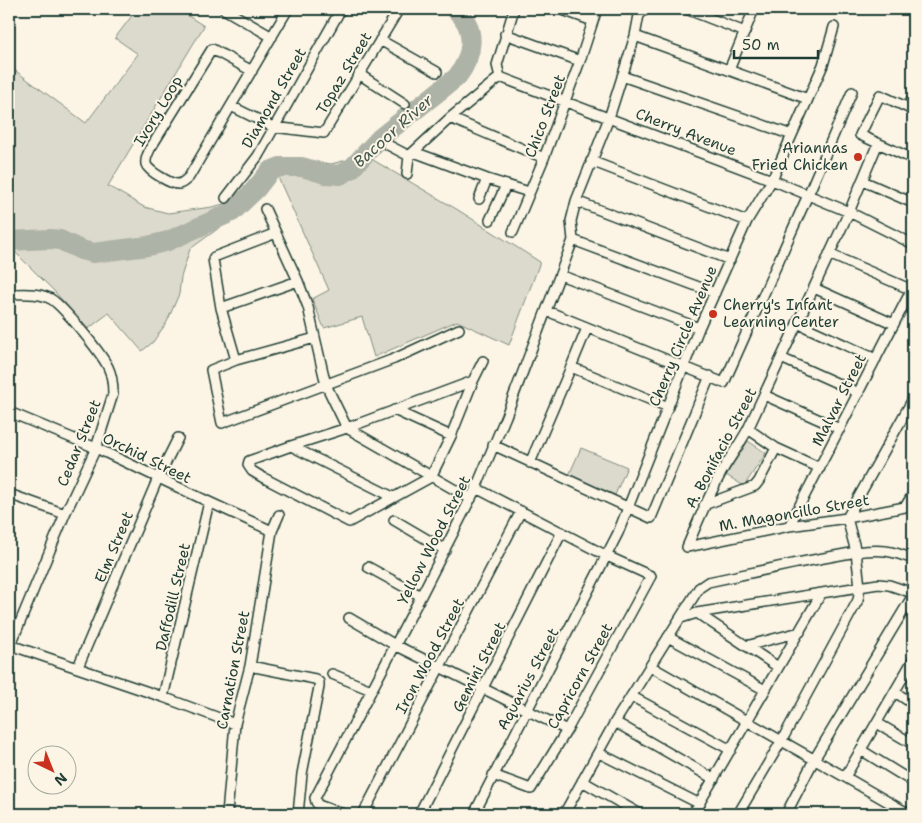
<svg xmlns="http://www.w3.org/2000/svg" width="922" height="823" font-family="'Shantell Sans',sans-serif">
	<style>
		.green { fill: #dcdacc; stroke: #7e8c80 }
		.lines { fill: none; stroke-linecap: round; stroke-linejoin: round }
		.river { stroke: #aeb3a7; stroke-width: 20 }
		.minor-casing { stroke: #1f3d34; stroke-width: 12 }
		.minor { stroke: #fcf5e5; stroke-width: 9 }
		.poi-dot { fill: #c8321e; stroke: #fcf5e5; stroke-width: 2 }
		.labels { text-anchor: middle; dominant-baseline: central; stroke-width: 4; stroke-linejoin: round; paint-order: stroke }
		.street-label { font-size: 15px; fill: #1f3d34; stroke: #fcf5e5 }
		.poi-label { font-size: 15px; fill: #1f3d34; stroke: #fcf5e5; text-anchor: end }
		.water-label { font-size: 16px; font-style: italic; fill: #435a51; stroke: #fcf5e5 }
	</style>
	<rect width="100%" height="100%" fill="#fcf5e5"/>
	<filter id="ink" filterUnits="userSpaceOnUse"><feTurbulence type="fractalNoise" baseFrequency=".02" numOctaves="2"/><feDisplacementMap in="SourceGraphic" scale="10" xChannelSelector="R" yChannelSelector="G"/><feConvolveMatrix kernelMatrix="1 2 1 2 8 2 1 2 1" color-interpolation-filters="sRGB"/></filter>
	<g filter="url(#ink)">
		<path class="green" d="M 137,9 L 188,9 L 185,14 L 204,26 L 108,186 L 144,207 L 168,213 L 212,207 L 232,202 L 265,163 L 288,158 L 331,164 L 347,160 L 358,149 L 368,157 L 458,210 L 540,262 L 509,345 L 457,321 L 374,357 L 362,317 L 324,328 L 312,299 L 329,290 L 276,173 L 252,201 L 234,217 L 190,249 L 181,277 L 179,294 L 167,322 L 153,342 L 142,351 L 109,313 L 88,329 L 54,291 L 9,246 L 9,66 L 86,123 L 138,54 L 115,38 Z
			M 748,441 L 766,453 L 744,486 L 726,475 Z
			M 581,448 L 627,467 L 615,495 L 569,475 Z"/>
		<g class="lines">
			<path class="river" d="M 9,241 L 50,239 L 60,240 L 81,250 L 93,253 L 148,246 L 168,241 L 232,212 L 256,189 L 270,171 L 280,167 L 302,167 L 325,174 L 340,175 L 351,169 L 380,138 L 457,77 C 473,56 478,28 455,9"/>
			<g class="minor-casing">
				<path id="minor" d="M 224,9 L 272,37
					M 560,9 L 593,21
					M 686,9 L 745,32
					M 505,34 L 580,61
					M 635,36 L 808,99
					M 380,40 L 437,72
					M 729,70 L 754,9
					M 252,71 L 212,49 L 150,149 C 148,154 145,158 146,164 C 148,171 172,185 179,184 C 183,183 186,180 189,177 L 288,9
					M 359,74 L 405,104
					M 622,76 L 792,135
					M 500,77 L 772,180 L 849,212 L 913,244
					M 231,106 L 273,127 L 324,133 L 399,9
					M 908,108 L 913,97
					M 913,110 L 880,95 L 860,135 L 913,159
					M 450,118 L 544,158
					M 388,145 L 409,156
					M 414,152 L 487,179 L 529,192
					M 591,161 L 747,221
					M 407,174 L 409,156 L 450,118 L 500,77 L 497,65 L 514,9
					M 863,181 L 913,203
					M 226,198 L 258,156 L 341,9
					M 479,199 L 487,179
					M 576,201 L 730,260
					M 265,209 L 298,281 L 308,307 L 326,385 L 347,428 L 473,381
					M 490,220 L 506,185
					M 513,232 L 544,158 L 580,61 L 597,9
					M 276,233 L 214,257 L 213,259 L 221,308 L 236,360 L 315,338
					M 573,240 L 715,293
					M 829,254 L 912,290
					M 560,275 L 699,328
					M 814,288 L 894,324
					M 9,294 C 22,294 39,292 51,299 C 64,307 101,353 108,367 C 112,375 113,385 113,394 L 96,448 L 65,514 L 9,649
					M 221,308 L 298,281
					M 547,311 L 724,383 L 808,195 L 852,92
					M 797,323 L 876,359
					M 781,358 L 859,393
					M 236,360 L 211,370 L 222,423 L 394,359 L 459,329
					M 571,367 L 587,328
					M 764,395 L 840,429
					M 913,399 L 847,518 L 856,552 C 881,549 890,550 913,559
					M 394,410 L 451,436
					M 9,412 L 96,448 L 209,502 L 272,531
					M 748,429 L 776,448 L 820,468
					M 493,445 L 651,518 L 710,376
					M 291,446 L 393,497
					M 530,463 L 571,367 L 668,407
					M 476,488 L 607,556 L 651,576 L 567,730 L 531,789 L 493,775
					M 9,494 L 65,514
					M 471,499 L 347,428 L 291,446 L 249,461 L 248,465 L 252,471 L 262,477 L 349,522 L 431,477 L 451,436 L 473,381 L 483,361
					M 704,505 L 755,486 L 759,481 L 776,448
					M 394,520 L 445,550
					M 789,526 L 913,287
					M 687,547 C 699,519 710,492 725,466 C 733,453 741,442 748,429 L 849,212 L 878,143
					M 687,547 L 789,526 L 847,518 L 905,507 L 913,494
					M 368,567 L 421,596
					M 697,613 L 778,667
					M 349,618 L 395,645 L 567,730
					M 681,618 L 697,613 L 878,584 L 889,585 L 913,593
					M 668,637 L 765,690
					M 10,645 L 163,697 L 235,724
					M 746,646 L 800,632
					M 250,666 L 315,679 L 319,682 L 319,687 L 302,774 L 298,814
					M 650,666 L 845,777
					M 78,667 L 158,478 L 178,438
					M 332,674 L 371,690
					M 895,692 L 913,704
					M 631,696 L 731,750
					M 163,697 L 209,502
					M 615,722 L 714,779
					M 877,723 L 913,744
					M 861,750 L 913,782
					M 599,753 L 700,804
					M 582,781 L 640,814
					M 227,814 L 235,724 L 250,666 L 272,531 L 279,515
					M 343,814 L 318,805 L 316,802 L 315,798 L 421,596 L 476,488 L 506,416 L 573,240 L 571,221 L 576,201 L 609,118 L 635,36 L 639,15 L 646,9
					M 363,814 L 521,511
					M 419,814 L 562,532
					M 474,814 L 618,533 L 699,328 L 747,221 L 772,180 L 808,99 L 823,65 L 834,27
					M 564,814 L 615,722 L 699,588 L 708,582 L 797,563 L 856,552 L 860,587 L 858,600 L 782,740 L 738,814
					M 693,814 L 821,594
					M 786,814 L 815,758 L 913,595
					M 909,814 L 845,777 L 913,660"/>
			</g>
			<use href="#minor" class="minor"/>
		</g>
	</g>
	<g class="poi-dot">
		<circle cx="858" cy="157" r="5"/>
		<circle cx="713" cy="314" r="5"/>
	</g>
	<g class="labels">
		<g class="street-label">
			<text transform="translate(344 73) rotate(-59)">Topaz Street</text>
			<text transform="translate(274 98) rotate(-60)">Diamond Street</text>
			<text transform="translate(158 111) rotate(-59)">Ivory Loop</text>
			<text transform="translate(545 116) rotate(-69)">Chico Street</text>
			<text transform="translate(686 132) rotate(21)">Cherry Avenue</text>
			<text transform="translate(683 336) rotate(-67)">Cherry Circle Avenue</text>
			<text transform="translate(839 400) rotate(-63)">Malvar Street</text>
			<text transform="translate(79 443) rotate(-68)">Cedar Street</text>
			<text transform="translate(721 448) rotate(-62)">A. Bonifacio Street</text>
			<text transform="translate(147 458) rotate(26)">Orchid Street</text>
			<text transform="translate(794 513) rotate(-10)">M. Magoncillo Street</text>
			<text transform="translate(434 540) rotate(-63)">Yellow Wood Street</text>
			<text transform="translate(114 547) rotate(-67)">Elm Street</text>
			<text transform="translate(173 597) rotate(-77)">Daffodill Street</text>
			<text transform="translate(430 656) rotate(-62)">Iron Wood Street</text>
			<text transform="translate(479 667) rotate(-63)">Gemini Street</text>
			<text transform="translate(233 670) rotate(-79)">Carnation Street</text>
			<text transform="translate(580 676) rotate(-61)">Capricorn Street</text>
			<text transform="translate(528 679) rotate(-62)">Aquarius Street</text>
		</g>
		<g class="poi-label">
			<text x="848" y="148">Ariannas<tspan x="848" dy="17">Fried Chicken</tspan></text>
			<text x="723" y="305" text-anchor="start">Cherry's Infant<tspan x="723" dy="17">Learning Center</tspan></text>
		</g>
		<g class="water-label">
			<text transform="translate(393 131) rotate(-42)">Bacoor River</text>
		</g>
	</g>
	<rect width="922" height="823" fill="none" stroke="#fcf5e5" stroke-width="30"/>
	<rect x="15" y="15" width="892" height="793" fill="none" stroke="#1f3d34" stroke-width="2" filter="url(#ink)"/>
	<g transform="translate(52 770) rotate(137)"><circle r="24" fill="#fcf5e5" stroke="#a4ab9e"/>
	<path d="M0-4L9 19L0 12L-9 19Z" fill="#c8321e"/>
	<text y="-8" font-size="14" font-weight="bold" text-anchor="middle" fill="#1f3d34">N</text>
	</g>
	<path d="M734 50v8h84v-8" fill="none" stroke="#1f3d34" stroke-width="2.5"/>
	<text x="742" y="50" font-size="15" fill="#1f3d34" stroke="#fcf5e5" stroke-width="4" paint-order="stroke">50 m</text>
</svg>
